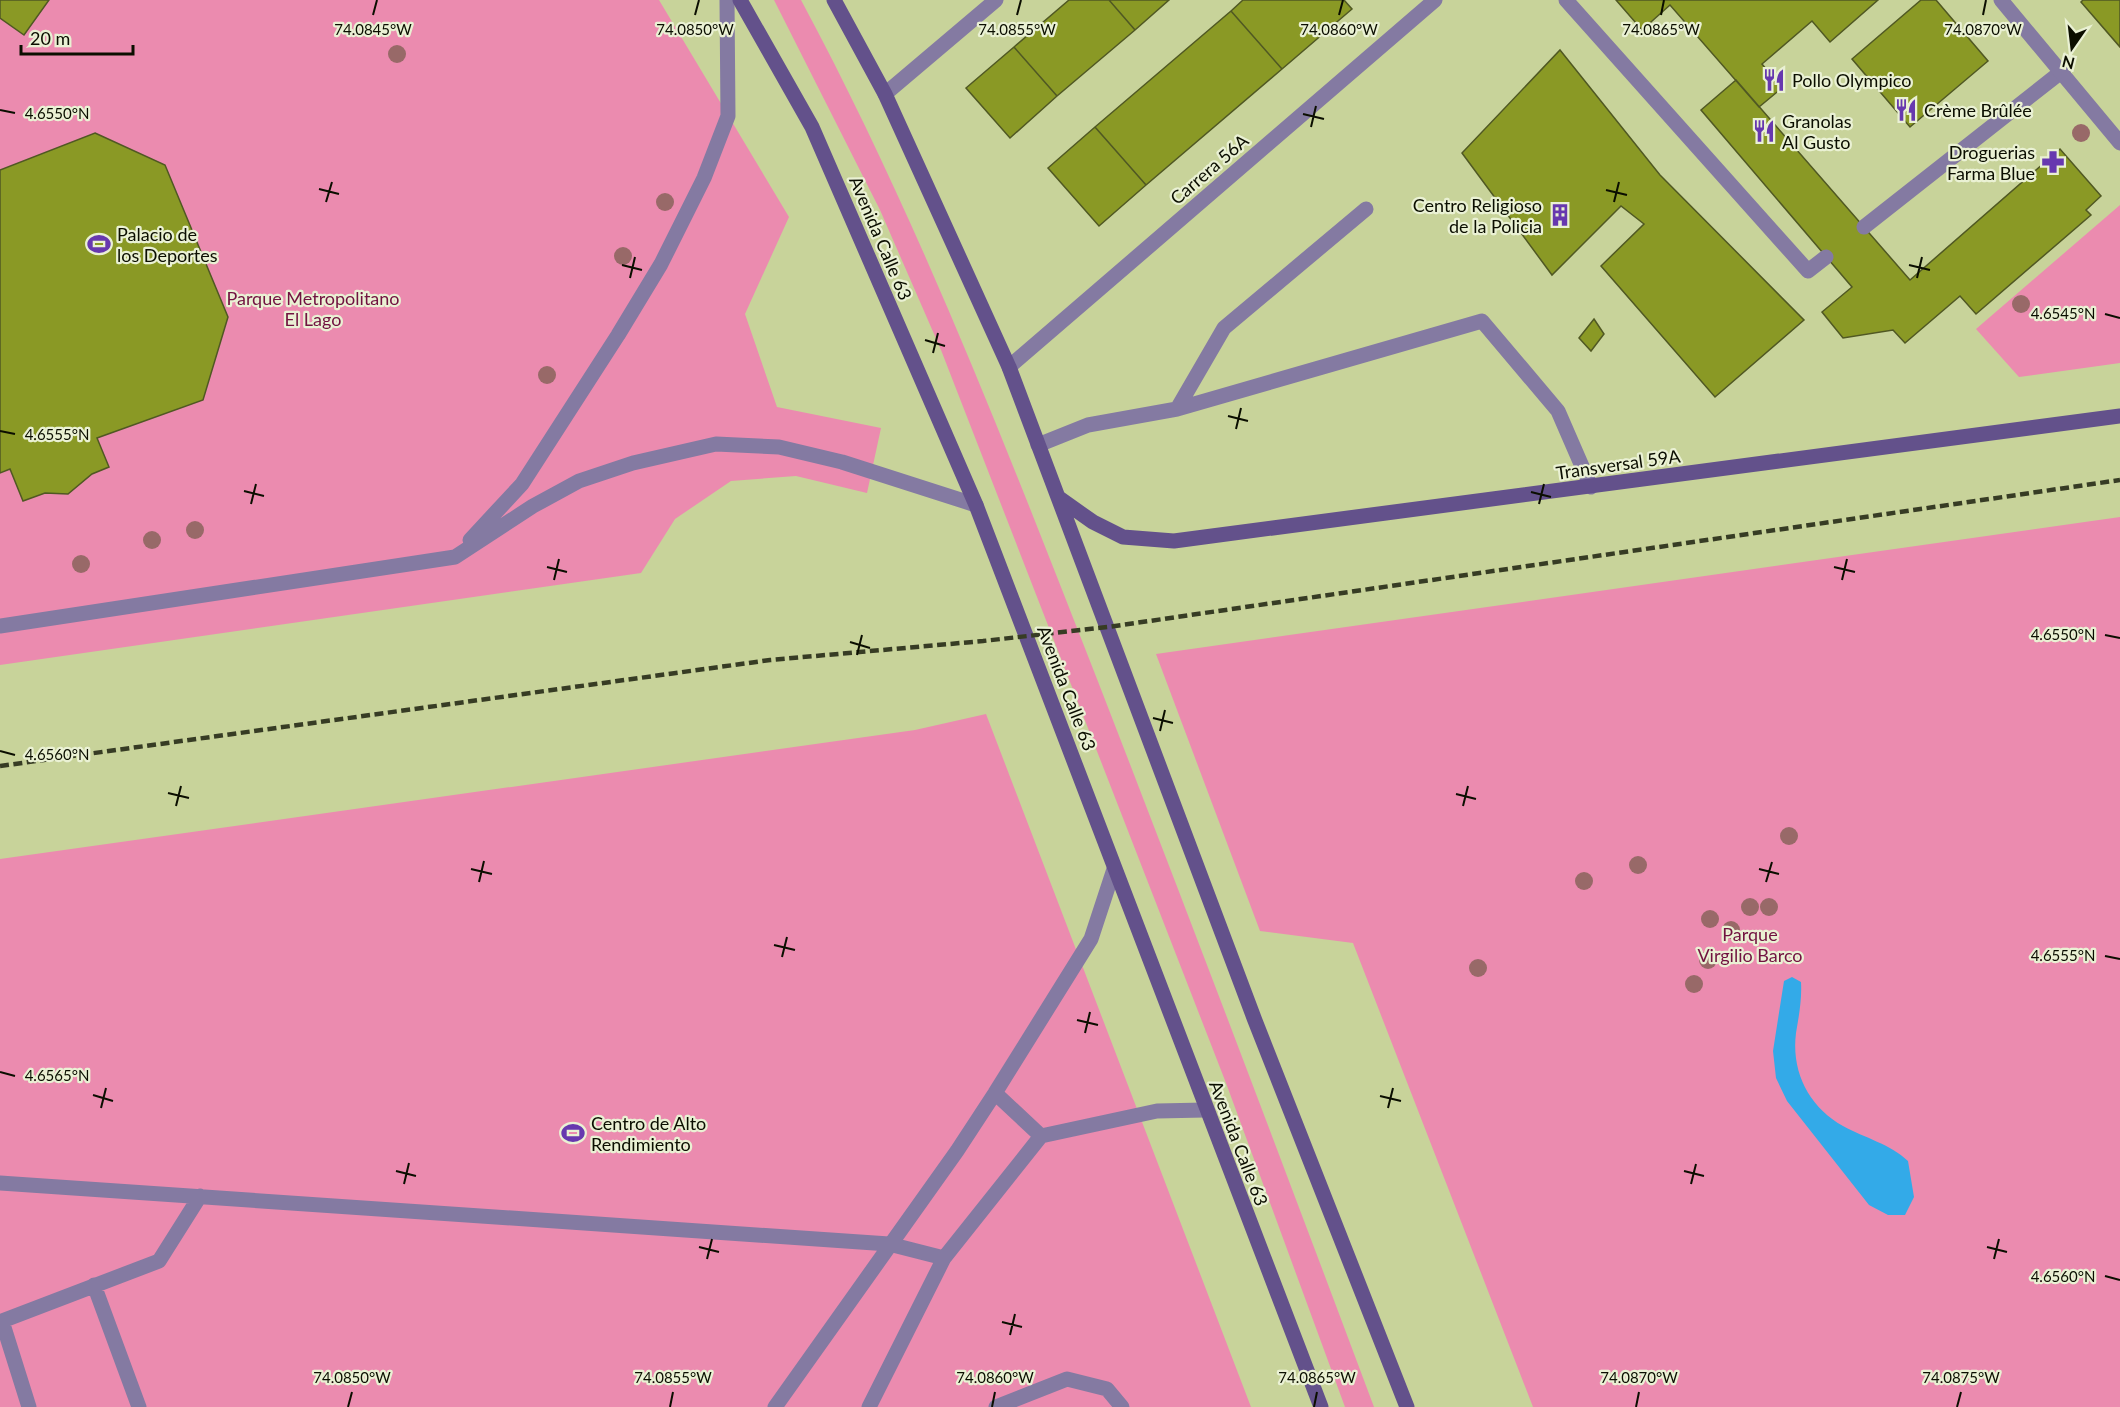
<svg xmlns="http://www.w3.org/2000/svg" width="2120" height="1407" font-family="Lato,sans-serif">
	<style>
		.green { fill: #eb8baf }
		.water { fill: #33aae8 }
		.building { fill: #8a9925; stroke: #505823; stroke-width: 1.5 }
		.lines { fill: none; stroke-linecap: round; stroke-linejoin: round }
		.lane { stroke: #847aa2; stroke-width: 15 }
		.street { stroke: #847aa2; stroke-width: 15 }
		.secondary { stroke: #63518b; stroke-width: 15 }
		.rail { stroke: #373c24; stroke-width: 4.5; stroke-dasharray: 9 4.5; stroke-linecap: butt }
		.tree { fill: #986968 }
		.ticks { fill: none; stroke: #0b0e00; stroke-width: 2 }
		.labels { text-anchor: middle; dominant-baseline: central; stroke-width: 4.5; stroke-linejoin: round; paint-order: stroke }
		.poi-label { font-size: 18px; fill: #0b0e00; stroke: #eaf1d4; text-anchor: start }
		.street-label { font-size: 18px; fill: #0b0e00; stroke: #eaf1d4 }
		.park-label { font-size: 18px; fill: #711240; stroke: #eaf1d4 }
		.ticks-label { font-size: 15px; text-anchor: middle; fill: #0b0e00; stroke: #eaf1d4; stroke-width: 4.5; stroke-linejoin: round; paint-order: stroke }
	</style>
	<rect width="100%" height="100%" fill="#c8d39a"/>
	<path class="green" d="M 0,0 L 659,0 L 789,217 L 745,314 L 777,407 L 881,428 L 867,493 L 796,476 L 731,481 L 675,519 L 641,573 L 0,665 Z
		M 774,0 L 801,0 C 918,218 1007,449 1097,679 C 1191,921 1283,1164 1374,1407 L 1345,1407 L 1226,1083 L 941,350 L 880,210 Z
		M 2120,205 L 2120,363 L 2019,377 L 1976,329 Z
		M 2120,517 L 2120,1407 L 1533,1407 L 1353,943 L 1260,931 L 1156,654 Z
		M 986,714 L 1251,1407 L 0,1407 L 0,859 L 915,730 Z"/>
	<path class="water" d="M 1792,977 L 1801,982 C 1802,1000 1799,1015 1796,1033 C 1791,1072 1809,1107 1843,1126 C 1865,1138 1890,1144 1908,1161 L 1914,1197 L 1905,1215 L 1888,1215 L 1869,1205 L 1787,1101 L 1776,1078 L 1773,1051 L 1784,981 Z"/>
	<path class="building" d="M 0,0 L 49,0 L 24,35 L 0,18 Z
		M 1069,0 L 1109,0 L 1135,30 L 1057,96 L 1014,47 Z
		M 1109,0 L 1169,0 L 1135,30 Z
		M 1243,0 L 1344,0 L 1352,9 L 1282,69 L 1231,11 Z
		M 1616,0 L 1878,0 L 1830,42 L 1812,21 L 1762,64 L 1782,88 L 1759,107 L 1670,5 L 1642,30 Z
		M 1921,0 L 1936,0 L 1988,61 L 1910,127 L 1852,59 Z
		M 2083,0 L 2120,0 L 2120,47 L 2081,2 Z
		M 1231,11 L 1282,69 L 1146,185 L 1095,127 Z
		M 1014,47 L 1057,96 L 1010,138 L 966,88 Z
		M 1560,50 L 1660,175 L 1804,320 L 1715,397 L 1601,266 L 1644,224 L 1621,206 L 1552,275 L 1462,153 Z
		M 1736,80 L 1910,280 L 2060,149 L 2101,196 L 2086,210 L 2091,215 L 1976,314 L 1960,296 L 1905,343 L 1893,330 L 1843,338 L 1822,312 L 1852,287 L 1701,110 Z
		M 1095,127 L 1146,185 L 1099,226 L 1048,168 Z
		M 95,133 L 165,165 L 228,317 L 203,400 L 97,438 L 109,467 L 92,474 L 68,494 L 45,493 L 23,501 L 10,469 L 0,473 L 0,170 Z
		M 1594,319 L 1604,334 L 1591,351 L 1579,338 Z"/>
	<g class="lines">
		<path class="lane" d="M 1566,0 L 1808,271 L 1826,257
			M 1864,227 L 2061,72
			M 1177,409 L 1224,328 L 1366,209
			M 1038,445 L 1088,425 L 1177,409 L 1482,321 L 1558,411 L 1591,487
			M 470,540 L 522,484 L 618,335 L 661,264 L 704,178 L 728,116 L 727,0
			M 0,626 L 455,557 L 533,506 L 579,481 L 633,463 L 716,444 L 779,447 L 842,462 L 976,505
			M 995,1093 L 1041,1136
			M 0,1183 L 889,1244 L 944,1258
			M 94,1285 L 139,1407
			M 29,1407 L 2,1321 L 159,1261 L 200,1196
			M 775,1407 L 957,1151 L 995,1093 L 1091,939 L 1114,869
			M 869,1407 L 944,1258 L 1041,1136 L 1157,1111 L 1205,1110
			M 996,1407 L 1067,1379 L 1107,1389 L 1122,1407"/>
		<path class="street" d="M 2001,0 L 2120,143
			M 885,94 L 996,0
			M 1009,367 L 1435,0"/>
		<path class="secondary" d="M 740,0 L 812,127 L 976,505 L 1321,1407
			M 834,0 L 885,94 L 1009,367 L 1254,1018 L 1407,1407
			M 1059,498 L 1093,522 L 1123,537 L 1174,541 L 2120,416"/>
		<path class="rail" d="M 0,766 L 770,660 L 983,641 L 1108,627 L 2120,480"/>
	</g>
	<g class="tree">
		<circle cx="397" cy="54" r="9"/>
		<circle cx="2081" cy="133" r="9"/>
		<circle cx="665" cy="202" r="9"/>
		<circle cx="623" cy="256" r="9"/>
		<circle cx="2021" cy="304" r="9"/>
		<circle cx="547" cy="375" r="9"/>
		<circle cx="195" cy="530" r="9"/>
		<circle cx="152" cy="540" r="9"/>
		<circle cx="81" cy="564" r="9"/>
		<circle cx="1789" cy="836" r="9"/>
		<circle cx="1638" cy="865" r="9"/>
		<circle cx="1584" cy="881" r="9"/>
		<circle cx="1750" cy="907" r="9"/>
		<circle cx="1769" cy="907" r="9"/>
		<circle cx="1710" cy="919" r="9"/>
		<circle cx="1731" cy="930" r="9"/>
		<circle cx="1708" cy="960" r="9"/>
		<circle cx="1478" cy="968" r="9"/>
		<circle cx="1694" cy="984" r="9"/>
	</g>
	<path class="ticks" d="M 373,15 L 377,0M 695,15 L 699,0M 1017,15 L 1021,0M 1339,15 L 1343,0M 1661,15 L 1664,0M 1983,15 L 1986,0M 0,110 L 15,113M 1303,114 L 1324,119M 1311,127 L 1316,106M 319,189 L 339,194M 1606,190 L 1627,195M 326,202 L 332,182M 1614,202 L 1619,182M 622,265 L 642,270M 1909,265 L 1930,270M 630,278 L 635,257M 1917,278 L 1922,257M 2105,314 L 2120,318M 925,340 L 945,346M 933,353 L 938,333M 1228,416 L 1248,421M 1236,429 L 1241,408M 0,431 L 15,434M 244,491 L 264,496M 1531,492 L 1551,497M 251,504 L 256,484M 1539,504 L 1544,484M 547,567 L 567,572M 1834,567 L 1855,572M 554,580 L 559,559M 1842,580 L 1847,559M 2105,635 L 2120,638M 850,642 L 870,648M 857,655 L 862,635M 1153,718 L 1173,723M 1160,731 L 1165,710M 0,751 L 15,755M 168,793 L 189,798M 1456,794 L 1476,799M 176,806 L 181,786M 1463,806 L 1468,786M 471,869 L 492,874M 1759,869 L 1779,874M 479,882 L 484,861M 1766,882 L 1772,862M 774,945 L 795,950M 2105,956 L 2120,959M 782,957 L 787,937M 1077,1020 L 1098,1025M 1085,1033 L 1090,1012M 0,1072 L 15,1076M 93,1095 L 113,1101M 1380,1096 L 1401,1101M 101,1108 L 106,1088M 1388,1108 L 1393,1088M 396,1171 L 416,1176M 1684,1171 L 1704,1176M 404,1184 L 409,1163M 1691,1184 L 1696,1164M 699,1247 L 719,1252M 1987,1247 L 2007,1252M 707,1259 L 712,1239M 1994,1259 L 1999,1239M 2105,1276 L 2120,1280M 1002,1322 L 1022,1327M 1010,1335 L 1015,1314M 348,1407 L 352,1392M 670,1407 L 673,1392M 992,1407 L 995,1392M 1314,1407 L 1317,1392M 1636,1407 L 1639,1392M 1957,1407 L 1961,1392"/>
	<defs>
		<g id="restaurant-bare" transform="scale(1.8)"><path d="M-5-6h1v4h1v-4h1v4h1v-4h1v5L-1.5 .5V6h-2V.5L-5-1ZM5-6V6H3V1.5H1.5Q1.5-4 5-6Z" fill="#6738af" stroke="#eaf1d4" stroke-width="2.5" paint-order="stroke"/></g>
		<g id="pharmacy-bare" transform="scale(1.8)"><path d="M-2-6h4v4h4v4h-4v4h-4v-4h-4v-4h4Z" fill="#6738af" stroke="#eaf1d4" stroke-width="2.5" paint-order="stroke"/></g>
		<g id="building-bare" transform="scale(1.8)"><path d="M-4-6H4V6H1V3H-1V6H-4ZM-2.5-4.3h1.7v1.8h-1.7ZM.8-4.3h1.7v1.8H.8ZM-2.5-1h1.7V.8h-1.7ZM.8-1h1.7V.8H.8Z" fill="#6738af" stroke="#eaf1d4" stroke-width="2.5" paint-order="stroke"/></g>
		<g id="stadium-bare" transform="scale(1.8)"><path d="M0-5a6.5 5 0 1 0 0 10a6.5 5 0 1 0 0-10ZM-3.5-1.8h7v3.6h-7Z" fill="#6738af" stroke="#eaf1d4" stroke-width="2.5" paint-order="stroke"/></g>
	</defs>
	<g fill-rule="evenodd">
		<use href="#restaurant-bare" x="1774" y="80"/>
		<use href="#restaurant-bare" x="1906" y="110"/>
		<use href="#restaurant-bare" x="1764" y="131"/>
		<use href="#pharmacy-bare" x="2053" y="162"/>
		<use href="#building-bare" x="1560" y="215"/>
		<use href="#stadium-bare" x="99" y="244"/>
		<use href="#stadium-bare" x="573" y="1133"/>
	</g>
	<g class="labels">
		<g class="poi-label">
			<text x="1792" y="80">Pollo Olympico</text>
			<text x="1924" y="110">Crème Brûlée</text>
			<text x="1782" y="121">Granolas<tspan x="1782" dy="21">Al Gusto</tspan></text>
			<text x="2035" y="152" text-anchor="end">Droguerias<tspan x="2035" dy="21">Farma Blue</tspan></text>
			<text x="1542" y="205" text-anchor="end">Centro Religioso<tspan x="1542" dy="21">de la Policia</tspan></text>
			<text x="117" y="234">Palacio de<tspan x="117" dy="21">los Deportes</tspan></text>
			<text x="591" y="1123">Centro de Alto<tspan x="591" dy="21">Rendimiento</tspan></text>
		</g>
		<g class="street-label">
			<text transform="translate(1209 169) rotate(-41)">Carrera 56A</text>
			<text transform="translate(881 238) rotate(67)">Avenida Calle 63</text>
			<text transform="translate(1618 464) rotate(-8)">Transversal 59A</text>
			<text transform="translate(1067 688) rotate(69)">Avenida Calle 63</text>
			<text transform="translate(1239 1143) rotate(69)">Avenida Calle 63</text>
		</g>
		<g class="park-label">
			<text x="313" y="298">Parque Metropolitano<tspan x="313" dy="21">El Lago</tspan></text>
			<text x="1750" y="934">Parque<tspan x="1750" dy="21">Virgilio Barco</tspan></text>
		</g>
	</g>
	<g class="ticks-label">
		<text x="373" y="35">74.0845°W</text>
		<text x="695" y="35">74.0850°W</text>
		<text x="1017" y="35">74.0855°W</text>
		<text x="1339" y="35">74.0860°W</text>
		<text x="1661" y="35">74.0865°W</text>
		<text x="1983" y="35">74.0870°W</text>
		<text x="57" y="119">4.6550°N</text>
		<text x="2063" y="319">4.6545°N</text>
		<text x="57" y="440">4.6555°N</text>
		<text x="2063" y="640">4.6550°N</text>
		<text x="57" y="760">4.6560°N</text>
		<text x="2063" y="961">4.6555°N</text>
		<text x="57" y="1081">4.6565°N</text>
		<text x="2063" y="1282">4.6560°N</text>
		<text x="352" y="1383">74.0850°W</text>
		<text x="673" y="1383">74.0855°W</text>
		<text x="995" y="1383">74.0860°W</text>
		<text x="1317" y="1383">74.0865°W</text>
		<text x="1639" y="1383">74.0870°W</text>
		<text x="1961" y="1383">74.0875°W</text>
	</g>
	<g transform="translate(2072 48) rotate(194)" stroke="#eaf1d4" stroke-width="4.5" paint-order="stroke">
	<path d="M0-4.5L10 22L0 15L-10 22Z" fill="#0b0e00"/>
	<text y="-9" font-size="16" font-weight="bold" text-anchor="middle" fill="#0b0e00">N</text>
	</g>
	<path d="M21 45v9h112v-9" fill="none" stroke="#0b0e00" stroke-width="3"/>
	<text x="30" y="45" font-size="18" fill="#0b0e00" stroke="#eaf1d4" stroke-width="4.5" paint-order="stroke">20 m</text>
</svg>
